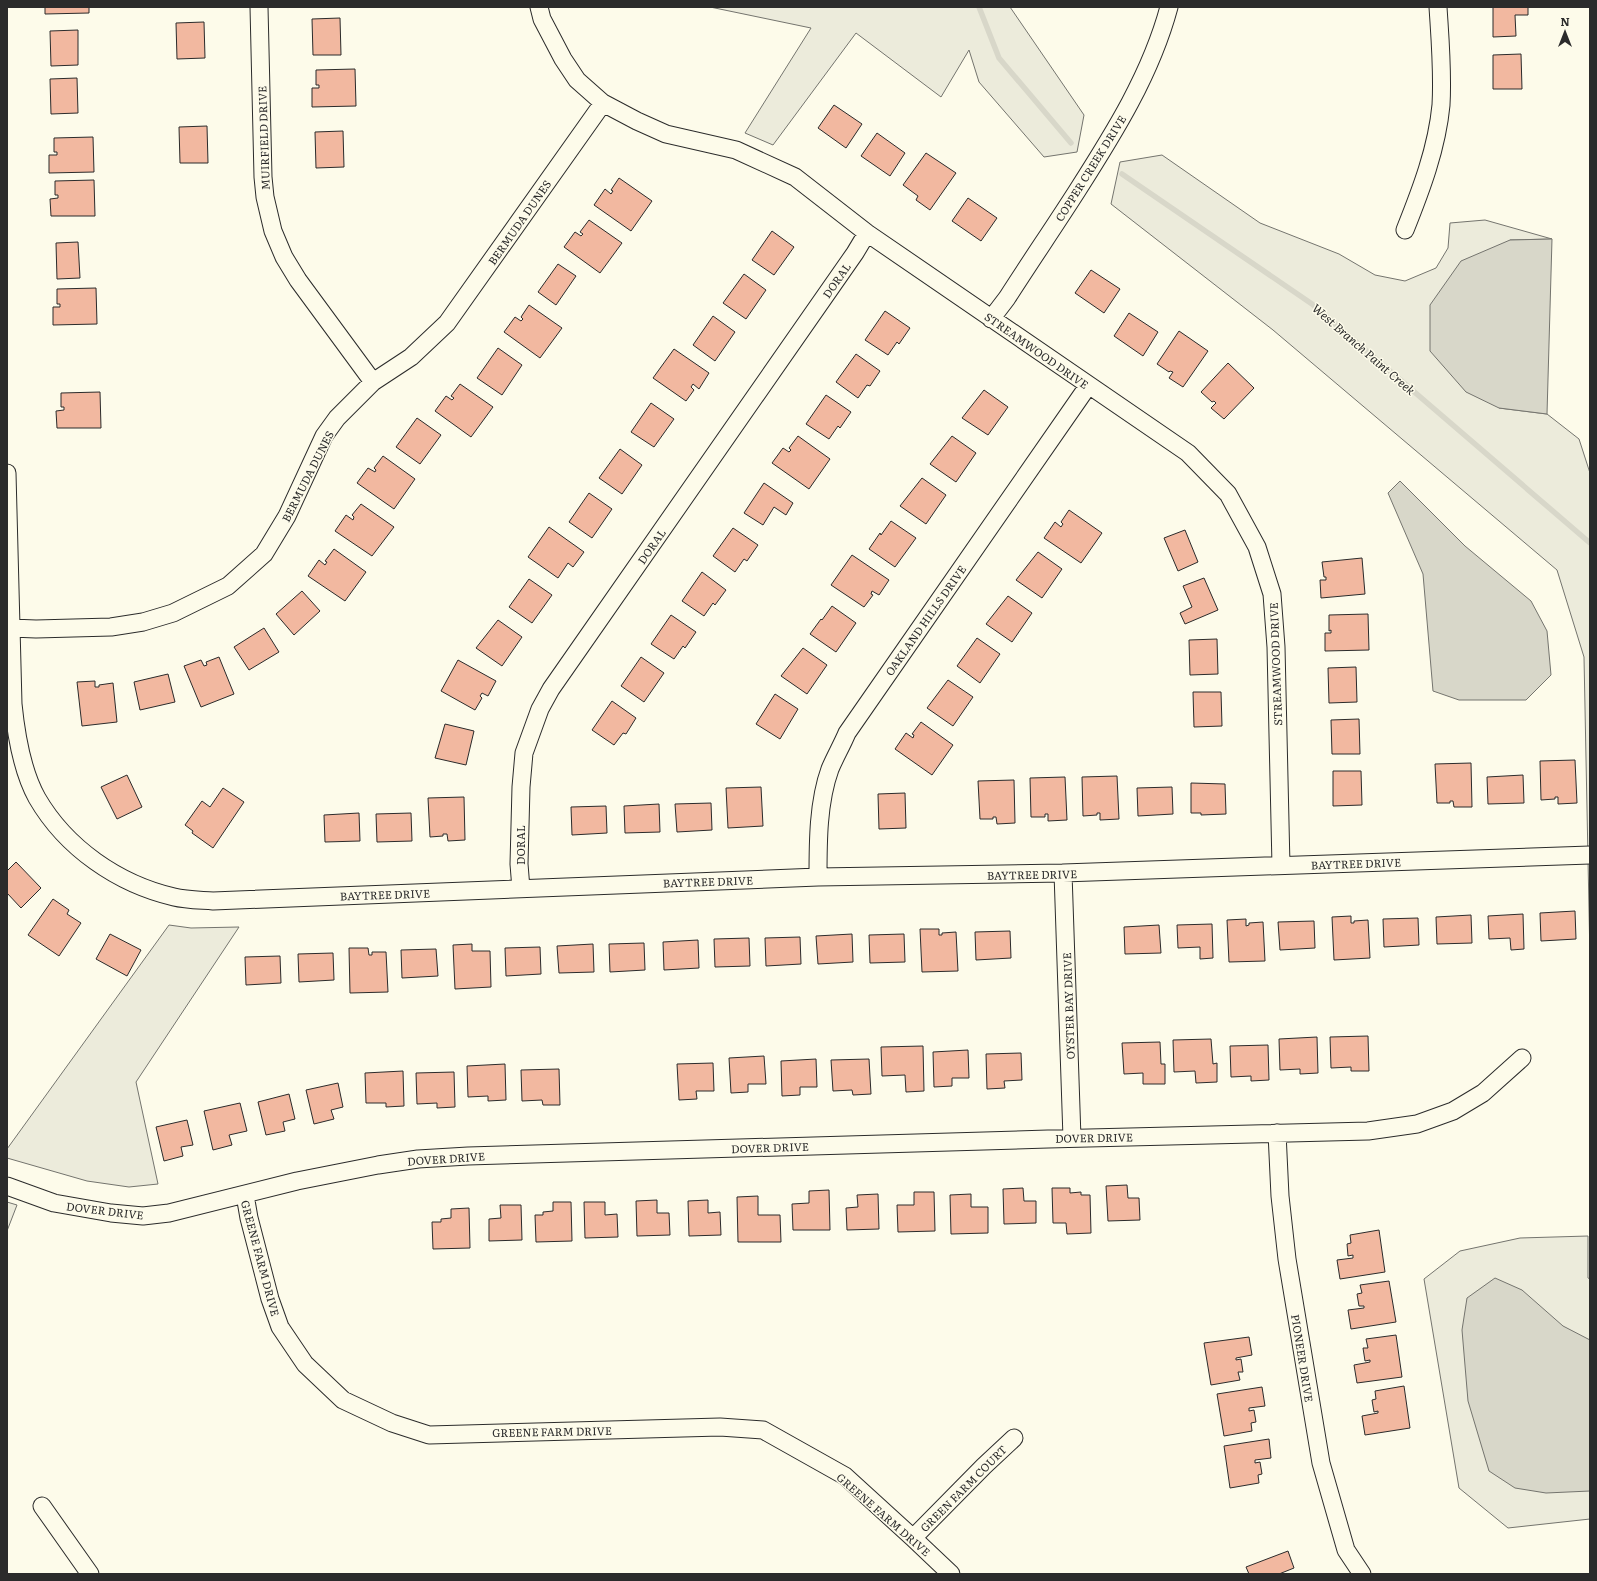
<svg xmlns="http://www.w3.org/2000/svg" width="1597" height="1581" font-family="Literata,serif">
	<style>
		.green { fill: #ecebdb; stroke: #74746e }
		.water { fill: #d8d7c9; stroke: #74746e }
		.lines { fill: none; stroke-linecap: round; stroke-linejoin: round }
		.stream { stroke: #d8d7c9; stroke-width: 5.5 }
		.building { fill: #f2b8a0; stroke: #2b2b2b }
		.minor-casing { stroke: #2b2b2b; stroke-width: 19 }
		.minor { stroke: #fdfbea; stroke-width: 17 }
		.labels { text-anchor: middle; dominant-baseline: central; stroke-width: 3; stroke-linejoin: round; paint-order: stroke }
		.street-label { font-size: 11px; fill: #2b2b2b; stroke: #fdfbea }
		.water-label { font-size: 12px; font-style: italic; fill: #2b2b2b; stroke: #fdfbea }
	</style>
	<rect width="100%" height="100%" fill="#fdfbea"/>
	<path class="green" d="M 710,7 L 1010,7 L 1084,115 L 1077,152 L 1044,157 L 979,82 L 969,50 L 941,97 L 856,33 L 773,145 L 745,133 L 811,28 Z
		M 1162,155 L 1260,223 L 1339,254 L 1375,275 L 1405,281 L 1436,268 L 1448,248 L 1450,223 L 1485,220 L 1552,239 L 1510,240 L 1499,408 L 1547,414 L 1579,439 L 1590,473 L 1590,960 L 1584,657 L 1557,570 L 1273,330 L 1111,204 L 1120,162 Z
		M 169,925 L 191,928 L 239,927 L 136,1082 L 158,1184 L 129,1187 L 87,1181 L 7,1158 L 7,1149 Z
		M 7,1202 L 17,1205 L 7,1231 Z
		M 1588,1236 L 1588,1278 L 1590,1279 L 1590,1519 L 1508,1528 L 1459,1488 L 1424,1279 L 1460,1251 L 1520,1238 Z"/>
	<path class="water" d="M 1552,239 L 1547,414 L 1499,408 L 1466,392 L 1430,351 L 1430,305 L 1461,261 L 1510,240 Z
		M 1400,481 L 1465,546 L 1531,601 L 1547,631 L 1551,675 L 1526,700 L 1459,700 L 1433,691 L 1423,574 L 1388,493 Z
		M 1495,1278 L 1522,1290 L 1563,1326 L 1590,1340 L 1590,1491 L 1546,1493 L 1515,1488 L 1489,1471 L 1468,1401 L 1462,1330 L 1467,1298 Z"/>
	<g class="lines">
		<path class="stream" d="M 979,7 L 999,58 L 1071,143
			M 1122,174 L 1312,304 L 1590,543"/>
	</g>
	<path class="building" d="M 45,7 L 89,7 L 89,13 L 45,14 Z
		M 1493,7 L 1528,7 L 1528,15 L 1515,15 L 1516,36 L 1493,37 Z
		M 340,18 L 341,55 L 313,55 L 312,19 Z
		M 204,22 L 205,58 L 177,59 L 176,23 Z
		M 78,30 L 78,65 L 51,66 L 50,31 Z
		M 1521,54 L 1522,89 L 1493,89 L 1493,55 Z
		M 355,69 L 356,106 L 312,107 L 312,88 L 319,88 L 319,85 L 316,85 L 316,70 Z
		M 77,78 L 78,113 L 51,114 L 50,79 Z
		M 834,105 L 862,124 L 846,148 L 818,128 Z
		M 207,126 L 208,163 L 180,163 L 179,127 Z
		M 343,131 L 344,167 L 316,168 L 315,132 Z
		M 877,133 L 905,153 L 890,176 L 861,156 Z
		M 93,137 L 94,172 L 49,173 L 49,155 L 57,155 L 57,152 L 54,152 L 54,138 Z
		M 926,153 L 956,173 L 930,210 L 916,200 L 918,196 L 903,185 Z
		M 619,178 L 652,201 L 631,231 L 594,205 L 605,189 L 611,194 L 613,191 L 611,190 Z
		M 94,180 L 95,216 L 51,216 L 50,199 L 58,198 L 58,195 L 55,195 L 55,181 Z
		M 968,198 L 997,218 L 981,241 L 952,221 Z
		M 589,220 L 622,243 L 600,273 L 564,247 L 575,232 L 581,236 L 583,234 L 580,232 Z
		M 772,231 L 794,247 L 774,275 L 752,260 Z
		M 78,242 L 80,278 L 57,279 L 56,243 Z
		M 558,264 L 576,276 L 556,305 L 538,292 Z
		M 1091,270 L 1120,289 L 1104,313 L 1075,293 Z
		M 744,274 L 766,290 L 746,319 L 723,303 Z
		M 96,288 L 97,324 L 53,325 L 53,307 L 60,307 L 60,304 L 57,304 L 57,289 Z
		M 529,305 L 562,328 L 540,358 L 504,332 L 515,317 L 521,321 L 523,319 L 521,317 Z
		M 885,311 L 910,328 L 899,344 L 897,342 L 888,355 L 865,340 Z
		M 1129,313 L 1158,332 L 1143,356 L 1114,336 Z
		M 713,316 L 735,332 L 715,361 L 693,345 Z
		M 1179,331 L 1208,351 L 1183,387 L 1169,378 L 1173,372 L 1170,371 L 1169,372 L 1157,364 Z
		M 498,348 L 522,365 L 502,395 L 477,378 Z
		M 674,349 L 709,373 L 699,389 L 693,384 L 691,387 L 694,390 L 686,401 L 653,378 Z
		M 856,354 L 880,371 L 870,386 L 867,385 L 858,398 L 836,382 Z
		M 1228,363 L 1254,388 L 1224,419 L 1211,408 L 1216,403 L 1214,401 L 1212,402 L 1201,392 Z
		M 460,384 L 493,407 L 471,437 L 435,411 L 446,396 L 452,400 L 454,398 L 451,396 Z
		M 984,390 L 1008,407 L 988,435 L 962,418 Z
		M 100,392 L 101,428 L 57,428 L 56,411 L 64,410 L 64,407 L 61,407 L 61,393 Z
		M 826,395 L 851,412 L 840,428 L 838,426 L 829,439 L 806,424 Z
		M 651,403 L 674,419 L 654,447 L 631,432 Z
		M 417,418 L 441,435 L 420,464 L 396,447 Z
		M 798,436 L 830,459 L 809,489 L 772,463 L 783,448 L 789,452 L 791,450 L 789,448 Z
		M 952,436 L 976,453 L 956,482 L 930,464 Z
		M 620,449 L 642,465 L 622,494 L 599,478 Z
		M 383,456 L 415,479 L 394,509 L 357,483 L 368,468 L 375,472 L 376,470 L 374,468 Z
		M 922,478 L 946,495 L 926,524 L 900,506 Z
		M 764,483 L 793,503 L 786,515 L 774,507 L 763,525 L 744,513 Z
		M 589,493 L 612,509 L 592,538 L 569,522 Z
		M 361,504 L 394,527 L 372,556 L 335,531 L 346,515 L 353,520 L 354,517 L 352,515 Z
		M 1069,510 L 1102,533 L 1081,563 L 1044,538 L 1055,522 L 1061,527 L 1063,524 L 1061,522 Z
		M 891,521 L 916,538 L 895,567 L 869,549 L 880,533 L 881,535 Z
		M 549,527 L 584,552 L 573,567 L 568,563 L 558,578 L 528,557 Z
		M 733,528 L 758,545 L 747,561 L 744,559 L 735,572 L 713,556 Z
		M 1185,530 L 1198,562 L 1178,571 L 1164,538 Z
		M 334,549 L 366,572 L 345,601 L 308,576 L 319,560 L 325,565 L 327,562 L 325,561 Z
		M 1038,552 L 1062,569 L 1042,598 L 1016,580 Z
		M 852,555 L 889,580 L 879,595 L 872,591 L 871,594 L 873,595 L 864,607 L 831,585 Z
		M 1362,558 L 1365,594 L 1321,598 L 1320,580 L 1326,580 L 1326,577 L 1324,577 L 1322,562 Z
		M 702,572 L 726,590 L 715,605 L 713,603 L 704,616 L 682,601 Z
		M 1204,578 L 1218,610 L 1185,624 L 1180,613 L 1192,607 L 1183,586 Z
		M 529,579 L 552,595 L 532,623 L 509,607 Z
		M 302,591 L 320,611 L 294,635 L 276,614 Z
		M 1008,596 L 1032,613 L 1012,642 L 986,624 Z
		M 832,606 L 856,623 L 836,652 L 810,634 L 821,619 L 822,620 Z
		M 1368,614 L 1369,650 L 1325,651 L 1325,633 L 1331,633 L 1331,630 L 1329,631 L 1329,615 Z
		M 671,615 L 696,632 L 685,648 L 683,646 L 674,659 L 651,644 Z
		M 498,620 L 522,637 L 502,666 L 476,648 Z
		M 264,628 L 279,652 L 249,670 L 234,647 Z
		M 977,638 L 1000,654 L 980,683 L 957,666 Z
		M 1217,639 L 1218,674 L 1190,675 L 1189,640 Z
		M 803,648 L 827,665 L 807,694 L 781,676 Z
		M 219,657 L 234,694 L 201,707 L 184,666 L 201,660 L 204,666 L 207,665 L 206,662 Z
		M 641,657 L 664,673 L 644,702 L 621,686 Z
		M 458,660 L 496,681 L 488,696 L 482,693 L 480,696 L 482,698 L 475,710 L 441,691 Z
		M 1356,667 L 1357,702 L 1329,703 L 1328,668 Z
		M 168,674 L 175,702 L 140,710 L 134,682 Z
		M 948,680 L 973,697 L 953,726 L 927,708 Z
		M 95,681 L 95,687 L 99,687 L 99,685 L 113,683 L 117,722 L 82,726 L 77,682 Z
		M 1193,692 L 1221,692 L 1222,726 L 1194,727 Z
		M 775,694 L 798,709 L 780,739 L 756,724 Z
		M 612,701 L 636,718 L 626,734 L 623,733 L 614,745 L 592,730 Z
		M 1359,719 L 1360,754 L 1332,754 L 1331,720 Z
		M 921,722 L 953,745 L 932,775 L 895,749 L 906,733 L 913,738 L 914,735 L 912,734 Z
		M 445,724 L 474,731 L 466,765 L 435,758 Z
		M 1575,760 L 1577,803 L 1558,804 L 1558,797 L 1555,797 L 1555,799 L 1541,800 L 1540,761 Z
		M 1471,763 L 1472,807 L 1454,807 L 1453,801 L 1450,801 L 1450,803 L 1437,803 L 1435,764 Z
		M 1333,771 L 1361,771 L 1362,805 L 1333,806 Z
		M 127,775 L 142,807 L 117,819 L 101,787 Z
		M 1523,775 L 1524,803 L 1488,804 L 1487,777 Z
		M 1117,776 L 1119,819 L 1100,820 L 1100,813 L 1097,813 L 1097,815 L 1083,816 L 1082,777 Z
		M 1065,777 L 1067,820 L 1048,821 L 1048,814 L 1045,814 L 1045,817 L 1031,817 L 1030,778 Z
		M 1014,780 L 1015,823 L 997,824 L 996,817 L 993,817 L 993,819 L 980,819 L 978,781 Z
		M 1191,783 L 1225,784 L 1226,814 L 1201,815 L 1201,813 L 1191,813 Z
		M 761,787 L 763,826 L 728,828 L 726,788 Z
		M 1172,787 L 1173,814 L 1138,816 L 1137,788 Z
		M 223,788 L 244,802 L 213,848 L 192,833 L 193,831 L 185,825 L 202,801 L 210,807 Z
		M 905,793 L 906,828 L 879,829 L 878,794 Z
		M 464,797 L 465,840 L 448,841 L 447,834 L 443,834 L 443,836 L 430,837 L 428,798 Z
		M 711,803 L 712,830 L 677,832 L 675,804 Z
		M 659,804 L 660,832 L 625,833 L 624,806 Z
		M 606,806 L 607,833 L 572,835 L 571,807 Z
		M 359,813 L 360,841 L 325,842 L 324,815 Z
		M 411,813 L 412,841 L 377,842 L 376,814 Z
		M 16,862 L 41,888 L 21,908 L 7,893 L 7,871 Z
		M 53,899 L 69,910 L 67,914 L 81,923 L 59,956 L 28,935 Z
		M 1575,911 L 1576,939 L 1541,941 L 1540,913 Z
		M 1523,914 L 1524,949 L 1511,950 L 1510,938 L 1489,939 L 1488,916 Z
		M 1471,915 L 1472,943 L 1437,944 L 1436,917 Z
		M 1351,916 L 1351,923 L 1354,923 L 1354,921 L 1368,920 L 1370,958 L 1334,960 L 1332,917 Z
		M 1418,918 L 1419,945 L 1384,947 L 1383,919 Z
		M 1246,919 L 1246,926 L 1249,925 L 1249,923 L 1263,922 L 1265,961 L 1229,962 L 1227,920 Z
		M 1314,921 L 1315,948 L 1280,950 L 1278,922 Z
		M 1212,924 L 1213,958 L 1200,959 L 1200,947 L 1178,948 L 1177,925 Z
		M 1159,925 L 1161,953 L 1125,954 L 1124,927 Z
		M 920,929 L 939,929 L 939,935 L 942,935 L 942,933 L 956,932 L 958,971 L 922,972 Z
		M 1010,931 L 1011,958 L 976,960 L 975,932 Z
		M 110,934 L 141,950 L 127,976 L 96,959 Z
		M 852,934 L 853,962 L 818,964 L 816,936 Z
		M 904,934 L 905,962 L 870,963 L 869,935 Z
		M 800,937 L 801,964 L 766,966 L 765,938 Z
		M 749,938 L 750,966 L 715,967 L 714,939 Z
		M 698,940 L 699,968 L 664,970 L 663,942 Z
		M 644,943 L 645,970 L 610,972 L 609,944 Z
		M 472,944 L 472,951 L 490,951 L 491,987 L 455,989 L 453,945 Z
		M 593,944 L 594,972 L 559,973 L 557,946 Z
		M 540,947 L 541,974 L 506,976 L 505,948 Z
		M 349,948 L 368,948 L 369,955 L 372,955 L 372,952 L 386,952 L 388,992 L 350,993 Z
		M 436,949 L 438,976 L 402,978 L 401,950 Z
		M 333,953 L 334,980 L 299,982 L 298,954 Z
		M 280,956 L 281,983 L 246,985 L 245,957 Z
		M 1368,1036 L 1369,1071 L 1351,1071 L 1351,1067 L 1331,1068 L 1330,1037 Z
		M 1317,1037 L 1318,1073 L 1300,1074 L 1300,1069 L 1280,1070 L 1279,1039 Z
		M 1211,1039 L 1213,1064 L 1217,1063 L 1217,1082 L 1196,1083 L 1195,1071 L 1174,1072 L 1173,1040 Z
		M 1160,1042 L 1161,1064 L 1165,1064 L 1165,1084 L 1143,1084 L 1143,1073 L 1124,1074 L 1122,1043 Z
		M 1268,1045 L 1269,1080 L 1251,1081 L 1251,1076 L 1231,1077 L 1230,1046 Z
		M 923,1046 L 924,1091 L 906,1092 L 905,1075 L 882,1076 L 881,1047 Z
		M 968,1050 L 969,1078 L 952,1078 L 952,1086 L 934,1087 L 933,1052 Z
		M 1021,1053 L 1022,1080 L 1004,1081 L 1005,1088 L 987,1089 L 986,1054 Z
		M 764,1056 L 766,1084 L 748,1084 L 748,1092 L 731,1093 L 729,1058 Z
		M 816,1059 L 817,1087 L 800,1087 L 800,1095 L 782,1096 L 781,1061 Z
		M 869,1059 L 871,1094 L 853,1095 L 852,1090 L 833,1091 L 831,1060 Z
		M 713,1063 L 714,1091 L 696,1091 L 697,1099 L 679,1100 L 677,1064 Z
		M 505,1064 L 506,1100 L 488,1101 L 488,1096 L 468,1097 L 467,1066 Z
		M 559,1069 L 560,1105 L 543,1105 L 542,1100 L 522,1101 L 521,1070 Z
		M 403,1071 L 404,1106 L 386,1107 L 386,1103 L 366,1103 L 365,1073 Z
		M 454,1072 L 455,1107 L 437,1108 L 437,1103 L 417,1104 L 416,1073 Z
		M 338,1083 L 343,1107 L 331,1110 L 334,1119 L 314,1124 L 306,1090 Z
		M 289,1094 L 295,1119 L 283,1122 L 285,1131 L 266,1135 L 258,1102 Z
		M 240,1103 L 247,1131 L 229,1135 L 232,1145 L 213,1150 L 204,1111 Z
		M 187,1120 L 193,1145 L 181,1147 L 183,1156 L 164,1161 L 156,1127 Z
		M 1127,1185 L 1128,1198 L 1139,1198 L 1140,1220 L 1108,1221 L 1106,1186 Z
		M 1023,1188 L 1024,1201 L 1036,1201 L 1036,1223 L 1004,1224 L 1003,1189 Z
		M 1052,1188 L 1070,1188 L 1070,1193 L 1081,1192 L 1081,1195 L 1090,1195 L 1091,1233 L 1067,1234 L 1066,1223 L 1053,1223 Z
		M 829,1190 L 830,1230 L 793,1230 L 792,1204 L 809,1203 L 809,1191 Z
		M 914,1192 L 934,1192 L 935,1231 L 898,1232 L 897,1205 L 914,1205 Z
		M 878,1194 L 879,1229 L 847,1230 L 846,1208 L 858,1207 L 857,1195 Z
		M 971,1194 L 971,1207 L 988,1207 L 988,1233 L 951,1234 L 950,1195 Z
		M 758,1196 L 758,1215 L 780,1215 L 781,1242 L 738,1242 L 737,1197 Z
		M 657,1200 L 657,1213 L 669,1213 L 670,1235 L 637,1236 L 636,1201 Z
		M 708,1200 L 708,1213 L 720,1212 L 721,1235 L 689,1236 L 688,1201 Z
		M 553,1202 L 571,1202 L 572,1241 L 536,1242 L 535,1215 L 543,1215 L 543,1212 L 553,1211 Z
		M 584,1202 L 605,1202 L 605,1215 L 617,1214 L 618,1237 L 585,1238 Z
		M 500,1205 L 521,1205 L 522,1240 L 489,1241 L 489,1219 L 501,1218 Z
		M 469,1208 L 470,1248 L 433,1249 L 432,1222 L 441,1222 L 441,1219 L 451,1218 L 451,1209 Z
		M 1379,1230 L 1385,1272 L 1340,1279 L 1337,1260 L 1353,1258 L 1353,1255 L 1348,1256 L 1347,1244 L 1351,1243 L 1350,1235 Z
		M 1389,1281 L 1396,1322 L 1351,1329 L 1348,1310 L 1364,1308 L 1364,1306 L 1359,1306 L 1357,1294 L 1362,1293 L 1360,1285 Z
		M 1396,1335 L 1402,1377 L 1357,1383 L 1354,1365 L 1370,1362 L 1370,1360 L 1365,1361 L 1363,1348 L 1368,1348 L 1366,1339 Z
		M 1249,1337 L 1252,1355 L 1236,1358 L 1236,1360 L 1241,1359 L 1243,1372 L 1238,1372 L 1240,1380 L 1211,1385 L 1204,1343 Z
		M 1404,1386 L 1410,1428 L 1365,1435 L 1362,1416 L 1378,1413 L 1378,1411 L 1374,1412 L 1372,1400 L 1376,1399 L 1375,1391 Z
		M 1262,1387 L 1265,1406 L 1249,1408 L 1249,1411 L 1254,1410 L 1256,1422 L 1251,1423 L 1252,1431 L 1224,1436 L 1217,1394 Z
		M 1269,1439 L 1271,1458 L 1255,1460 L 1255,1463 L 1260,1462 L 1262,1474 L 1258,1475 L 1259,1483 L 1230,1488 L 1224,1446 Z
		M 1288,1551 L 1294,1568 L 1279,1574 L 1249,1574 L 1246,1567 Z"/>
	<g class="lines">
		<g class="minor-casing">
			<path id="minor" d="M 259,7 L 263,177 L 265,197 L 273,231 L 284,257 L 298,280 L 373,382
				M 539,7 L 542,19 L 563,59 L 577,80 L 603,103 L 637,121 L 666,134 L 736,150 L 795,177 L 867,233 L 1188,453 L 1228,494 L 1257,547 L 1272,594 L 1276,647 L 1281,866
				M 1405,230 C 1421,190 1437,148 1441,105 C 1443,72 1440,39 1438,7
				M 991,319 L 1007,298 C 1030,262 1054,227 1077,191 C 1114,133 1151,74 1169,7
				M 7,473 L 13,704 C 16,734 22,771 37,798 C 66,848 118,884 174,897 C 186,900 200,900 213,901 L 818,877 L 1063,873 L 1590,855
				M 11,628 L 36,629 L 111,627 L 143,622 L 173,613 L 228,586 L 264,554 L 287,516 L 324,436 L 337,418 L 373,382 L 411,357 L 447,323 L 603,103
				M 1063,873 L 1072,1138
				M 818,877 C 818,842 818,802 830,769 C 835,757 842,745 847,733 L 1088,386
				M 521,889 L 519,864 L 521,787 L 524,753 L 540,709 L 551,689 L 855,253 L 867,233
				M 1277,1133 L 1280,1196 L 1287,1259 L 1321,1463 L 1346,1550 L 1362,1574
				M 7,1186 L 54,1203 L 111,1213 L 143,1216 L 169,1213 L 297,1181 L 378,1165 L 418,1159 L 468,1156 L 1048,1139 L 1368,1131 L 1417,1124 L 1453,1111 L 1483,1093 L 1522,1058
				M 245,1195 L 249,1218 L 270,1299 L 280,1327 L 305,1364 L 343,1400 L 392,1423 L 429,1435 L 720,1427 L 763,1430 L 845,1476 L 913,1538 L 951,1574
				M 42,1506 L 90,1574
				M 913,1538 L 984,1466 L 1014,1438"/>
		</g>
		<use href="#minor" class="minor"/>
	</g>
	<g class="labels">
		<g class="street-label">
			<text transform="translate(263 138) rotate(-92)">MUIRFIELD DRIVE</text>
			<text transform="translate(1090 168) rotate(-58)">COPPER CREEK DRIVE</text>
			<text transform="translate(519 222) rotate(-55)">BERMUDA DUNES</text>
			<text transform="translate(836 280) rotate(-55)">DORAL</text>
			<text transform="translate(1037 350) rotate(35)">STREAMWOOD DRIVE</text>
			<text transform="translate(307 476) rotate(-63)">BERMUDA DUNES</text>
			<text transform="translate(651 546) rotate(-55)">DORAL</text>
			<text transform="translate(925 620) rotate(-55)">OAKLAND HILLS DRIVE</text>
			<text transform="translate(1275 664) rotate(-92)">STREAMWOOD DRIVE</text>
			<text transform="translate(520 845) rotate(-90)">DORAL</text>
			<text transform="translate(1356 863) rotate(-2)">BAYTREE DRIVE</text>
			<text transform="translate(1032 874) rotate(-1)">BAYTREE DRIVE</text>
			<text transform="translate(708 881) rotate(-2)">BAYTREE DRIVE</text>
			<text transform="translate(385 894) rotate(-2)">BAYTREE DRIVE</text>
			<text transform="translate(1068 1006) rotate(-92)">OYSTER BAY DRIVE</text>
			<text transform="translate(1094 1137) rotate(-1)">DOVER DRIVE</text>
			<text transform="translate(770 1147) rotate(-2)">DOVER DRIVE</text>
			<text transform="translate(446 1158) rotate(-4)">DOVER DRIVE</text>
			<text transform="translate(105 1210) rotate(7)">DOVER DRIVE</text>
			<text transform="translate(261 1258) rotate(75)">GREENE FARM DRIVE</text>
			<text transform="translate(1303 1358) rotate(81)">PIONEER DRIVE</text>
			<text transform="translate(552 1431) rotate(-1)">GREENE FARM DRIVE</text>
			<text transform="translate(963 1488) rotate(-45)">GREEN FARM COURT</text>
			<text transform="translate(884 1514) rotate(41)">GREENE FARM DRIVE</text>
		</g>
		<g class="water-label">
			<text transform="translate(1364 349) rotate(41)">West Branch Paint Creek</text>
		</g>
	</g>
	<rect width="1597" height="1581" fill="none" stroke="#2b2b2b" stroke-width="16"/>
	<g transform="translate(1565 32)" stroke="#fdfbea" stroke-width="3" paint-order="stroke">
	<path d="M0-3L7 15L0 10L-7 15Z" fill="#2b2b2b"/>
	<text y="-6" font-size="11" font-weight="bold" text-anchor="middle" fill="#2b2b2b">N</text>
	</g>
</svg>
